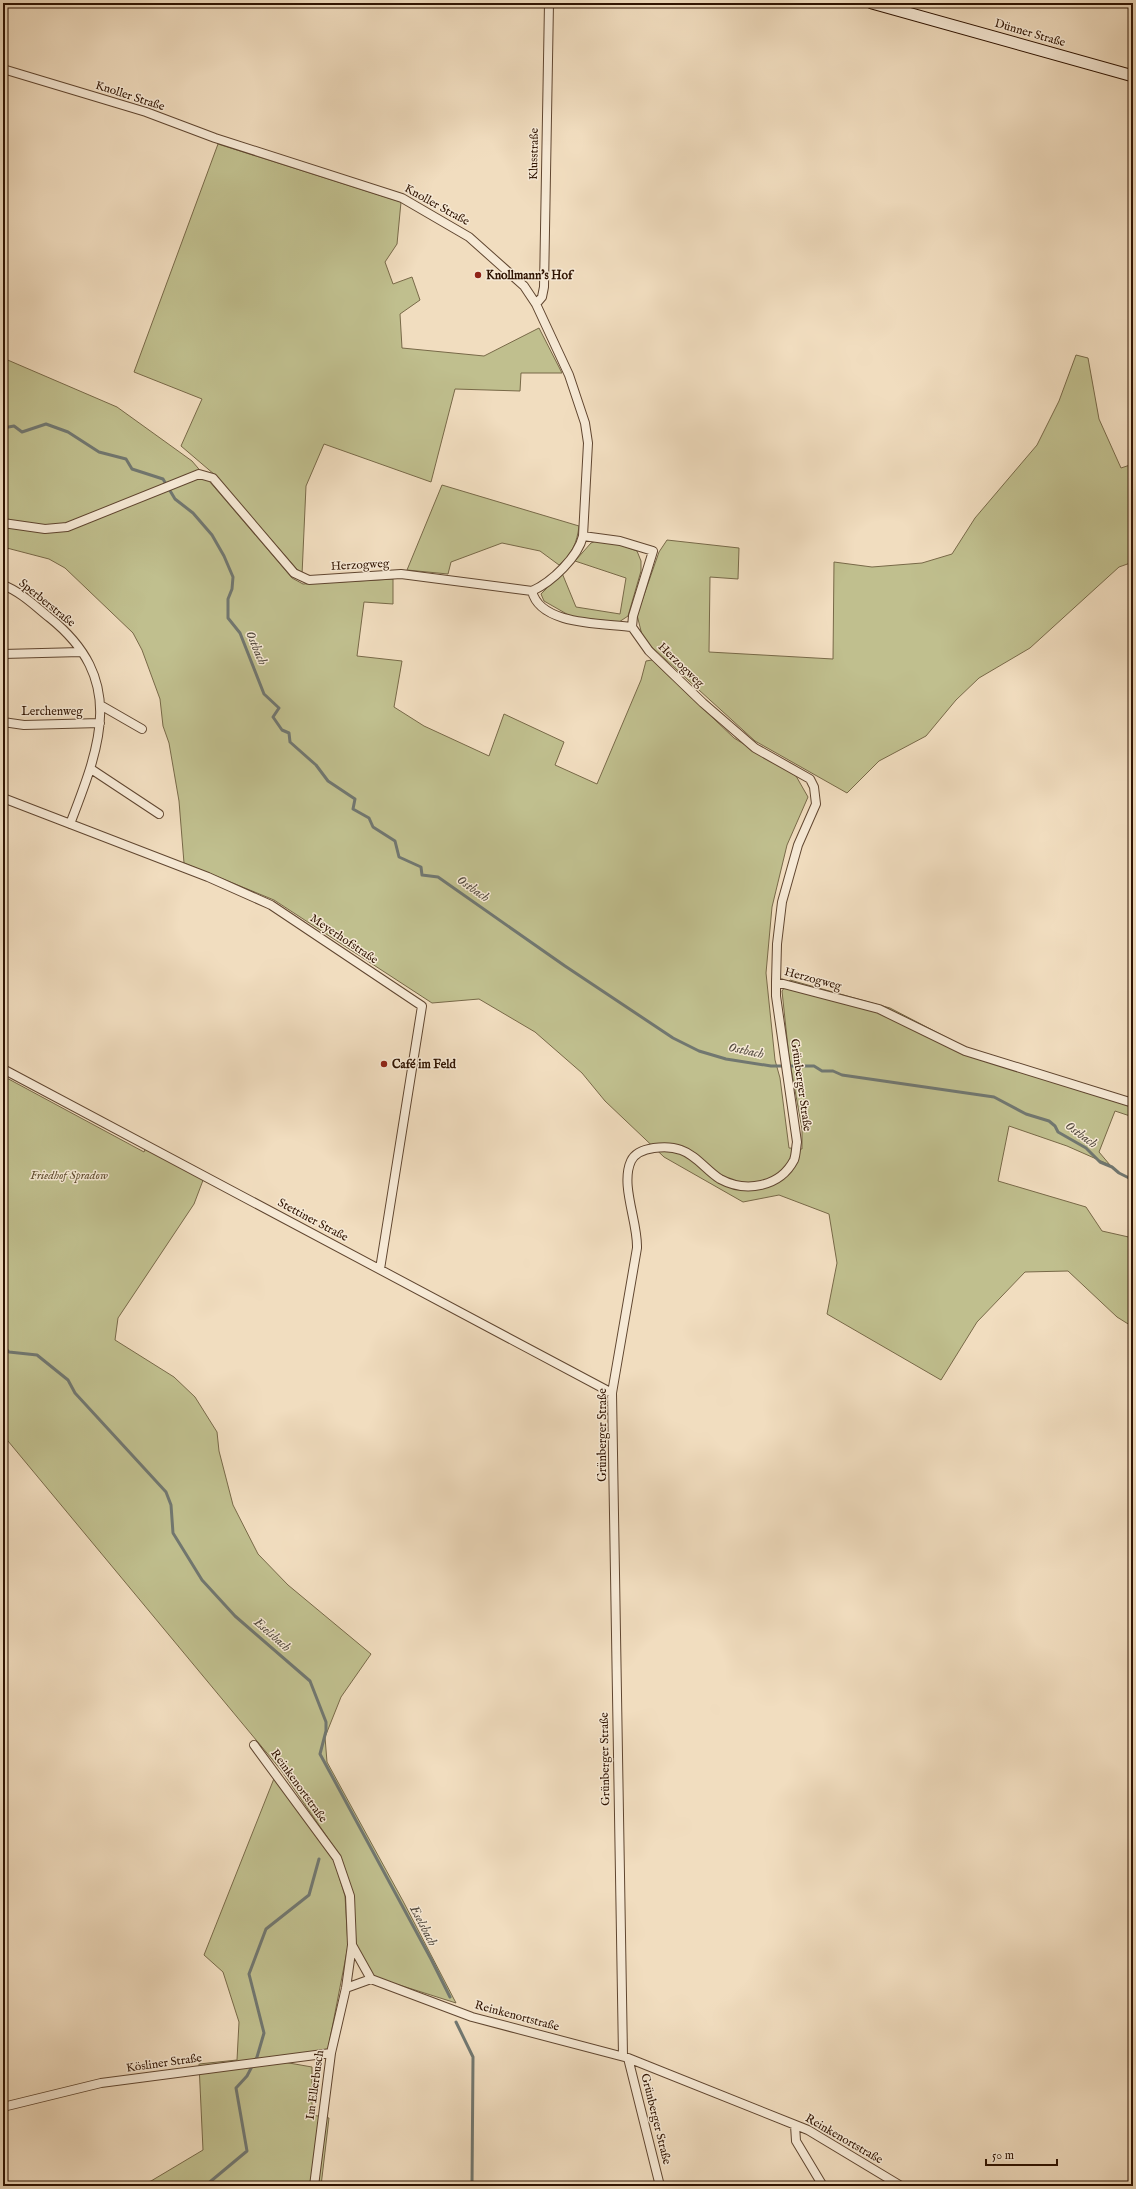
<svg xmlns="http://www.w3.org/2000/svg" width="1136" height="2189" font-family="'IM FELL English',serif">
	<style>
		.green { fill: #c0bf8e; stroke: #786948 }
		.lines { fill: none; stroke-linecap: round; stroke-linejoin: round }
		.stream { stroke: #717770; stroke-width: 3 }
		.street-casing { stroke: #604630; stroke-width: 10 }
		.secondary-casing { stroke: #2f1301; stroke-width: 13 }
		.street { stroke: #f6e9d5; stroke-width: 8 }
		.secondary { stroke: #f6e9d5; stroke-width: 11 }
		.poi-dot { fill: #8f2418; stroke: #f6e9d5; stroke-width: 1.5 }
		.labels { text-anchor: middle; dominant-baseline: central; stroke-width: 3; stroke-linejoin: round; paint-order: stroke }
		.street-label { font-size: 12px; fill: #2f1301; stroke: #f6e9d5 }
		.poi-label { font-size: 12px; font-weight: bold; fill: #2f1301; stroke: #f6e9d5; text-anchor: start }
		.park-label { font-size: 12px; font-style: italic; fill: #624f32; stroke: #f6e9d5 }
		.water-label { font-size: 13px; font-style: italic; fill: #564d42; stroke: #f6e9d5 }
	</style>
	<rect width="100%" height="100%" fill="#f1ddbf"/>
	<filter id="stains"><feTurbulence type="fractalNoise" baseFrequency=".005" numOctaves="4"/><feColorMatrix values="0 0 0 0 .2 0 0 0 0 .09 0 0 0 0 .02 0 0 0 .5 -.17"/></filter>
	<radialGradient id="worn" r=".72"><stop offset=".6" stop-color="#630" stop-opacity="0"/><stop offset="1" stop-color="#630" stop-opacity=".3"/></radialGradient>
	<path class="green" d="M 218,144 L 401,202 L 397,244 L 385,262 L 393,284 L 412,277 L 420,300 L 400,314 L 402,348 L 484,356 L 539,328 L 562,373 L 521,373 L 520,391 L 455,389 L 431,482 L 324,444 L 306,486 L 302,575 L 215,475 L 181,446 L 202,399 L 134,372 Z
		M 1076,355 L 1088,358 L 1099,419 L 1121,468 L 1133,464 L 1133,562 L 1119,567 L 1030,648 L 979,678 L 956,700 L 926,736 L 879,761 L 847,793 L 755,741 L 643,639 L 637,615 L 659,552 L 667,540 L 739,548 L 738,579 L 710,577 L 709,652 L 833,659 L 834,562 L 872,567 L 922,563 L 952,554 L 975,518 L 1037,445 L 1059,401 Z
		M 3,358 L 117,407 L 192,461 L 292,578 L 303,584 L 393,579 L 393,604 L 364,602 L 357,656 L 402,661 L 394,707 L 424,726 L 489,756 L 504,714 L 564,742 L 555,765 L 597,784 L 641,680 L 646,661 L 652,660 L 734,738 L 796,776 L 808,797 L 787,845 L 772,907 L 766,973 L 775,1060 L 780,1078 L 789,1148 L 802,1149 L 802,1129 L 789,1057 L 782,991 L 790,980 L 890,1008 L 967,1048 L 1133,1099 L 1133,1117 L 1115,1111 L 1099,1152 L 1110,1165 L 1067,1146 L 1009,1126 L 998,1181 L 1086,1207 L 1102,1231 L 1133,1238 L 1133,1327 L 1117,1317 L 1068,1271 L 1025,1272 L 977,1322 L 941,1380 L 827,1314 L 837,1263 L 829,1214 L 779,1195 L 743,1202 L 664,1157 L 605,1101 L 582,1073 L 535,1032 L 479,999 L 432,1003 L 274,900 L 184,863 L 179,801 L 169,743 L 163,726 L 160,699 L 142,650 L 133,633 L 65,568 L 49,559 L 3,547 Z
		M 442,485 L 579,526 C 577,543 572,554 559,565 L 540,551 L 502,543 L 451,562 L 448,574 L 407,570 Z
		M 596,541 L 618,544 L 637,551 L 641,561 L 641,571 L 628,616 L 619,622 L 572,617 L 544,601 L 541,594 L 562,573 L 576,607 L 620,614 L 626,578 L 575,561 L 591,543 Z
		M 3,1076 L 144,1152 L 147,1145 L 205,1175 L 194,1204 L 118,1318 L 115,1340 L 174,1377 L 195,1397 L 217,1432 L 219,1451 L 233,1505 L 258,1554 L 288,1585 L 371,1654 L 341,1697 L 325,1737 L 327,1762 L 403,1901 L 456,2003 L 374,1977 L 356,1944 L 353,1896 L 341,1857 L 281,1770 L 3,1435 Z
		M 275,1776 L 334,1860 L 345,1896 L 348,1946 L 328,2049 L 266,2059 L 312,2067 L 312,2115 L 329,2118 L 321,2186 L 133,2186 L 151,2181 L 203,2150 L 199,2064 L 237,2060 L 239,2022 L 223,1972 L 204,1955 Z"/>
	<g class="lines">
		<path class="stream" d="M 3,428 L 14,426 L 22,432 L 46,424 L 68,432 L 99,452 L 126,459 L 132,469 L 163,479 L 175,499 L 193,513 L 212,535 L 224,556 L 233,577 L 232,589 L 228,599 L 228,618 L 240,633 L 264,694 L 279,708 L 273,717 L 282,730 L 289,733 L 290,742 L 316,765 L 328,781 L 355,799 L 353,809 L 369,818 L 373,827 L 395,841 L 399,857 L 421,867 L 422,875 L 438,877 L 565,966 L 673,1038 L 699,1051 L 726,1059 L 771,1066 L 814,1066 L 822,1071 L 833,1071 L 842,1075 L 994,1097 L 1026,1114 L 1049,1121 L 1055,1126 L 1058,1132 L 1086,1148 L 1100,1162 L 1112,1167 L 1119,1173 L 1133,1180
			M 3,1346 L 9,1352 L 37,1355 L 68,1380 L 75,1393 L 166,1492 L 171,1505 L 173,1533 L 202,1580 L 235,1616 L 310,1681 L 326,1722 L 326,1731 L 320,1754 L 431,1959 L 450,1997
			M 456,2022 L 473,2057 L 472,2186
			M 205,2186 L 247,2151 L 236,2088 L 247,2076 L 257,2057 L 264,2033 L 249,1974 L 266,1929 L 309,1895 L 319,1859"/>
		<g class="street-casing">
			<path id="street" d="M 3,69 L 146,112 L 215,138 L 402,198 L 469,237 L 524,286 L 536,304 L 569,375 L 585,423 L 588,443 L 583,536 C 578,557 552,582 532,591
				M 536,304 L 542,297 L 544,287 L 549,3
				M 3,523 L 45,529 L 67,527 L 199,474 L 213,478 L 294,573 L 309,580 L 401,574 L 532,591
				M 583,536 L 620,541 L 653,551 L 633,616 L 632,627
				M 3,585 C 21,592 35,606 50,618 C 127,680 100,746 70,824
				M 532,591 C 540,626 604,623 632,627 L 649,651 L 703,703 L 755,748 L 810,779 L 814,787 L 816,804 L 798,845 L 782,902 L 777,944 L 776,982 L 879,1009 L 965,1051 L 1133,1103
				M 3,654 L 81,652
				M 102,706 L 142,729
				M 3,722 L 24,725 L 100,723
				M 91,769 L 159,814
				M 3,798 L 208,877 L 271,905 L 422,1006 L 380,1269
				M 3,1069 L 612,1393
				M 254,1745 L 337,1858 L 350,1896 L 352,1945 L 371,1979 L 472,2017 L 628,2058 L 808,2130 L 901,2186
				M 346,1988 L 371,1979
				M 623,2056 L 612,1393 L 637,1248 C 638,1222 620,1185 631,1161 C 638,1146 668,1145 681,1150 C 696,1155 707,1171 720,1179 C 746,1193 780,1187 794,1160 C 796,1155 796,1147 797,1142 L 776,996 L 776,982
				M 628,2058 L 660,2186
				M 3,2107 L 101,2083 L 331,2053
				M 795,2125 L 796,2141 L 823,2186
				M 314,2186 L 331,2053 L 346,1988 L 352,1945"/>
		</g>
		<g class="secondary-casing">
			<path id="secondary" d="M 872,3 L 1133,76"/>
		</g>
		<use href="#street" class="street"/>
		<use href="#secondary" class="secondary"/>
	</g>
	<g class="poi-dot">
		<circle cx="478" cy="275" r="4"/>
		<circle cx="384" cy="1064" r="4"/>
	</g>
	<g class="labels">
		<g class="street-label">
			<text transform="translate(1030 33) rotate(16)">Dünner Straße</text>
			<text transform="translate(130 96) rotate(18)">Knoller Straße</text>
			<text transform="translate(534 154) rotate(-89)">Klusstraße</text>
			<text transform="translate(437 205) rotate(29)">Knoller Straße</text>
			<text transform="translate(360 565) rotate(-3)">Herzogweg</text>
			<text transform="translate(47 603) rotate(39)">Sperberstraße</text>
			<text transform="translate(681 665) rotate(44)">Herzogweg</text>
			<text x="52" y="711">Lerchenweg</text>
			<text transform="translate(344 939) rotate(34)">Meyerhofstraße</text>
			<text transform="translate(813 979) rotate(15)">Herzogweg</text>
			<text transform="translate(801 1085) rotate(82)">Grünberger Straße</text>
			<text transform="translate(313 1220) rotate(28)">Stettiner Straße</text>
			<text transform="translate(602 1435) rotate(-90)">Grünberger Straße</text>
			<text transform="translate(605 1759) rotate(-91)">Grünberger Straße</text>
			<text transform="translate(299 1786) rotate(54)">Reinkenortstraße</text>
			<text transform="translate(517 2016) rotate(15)">Reinkenortstraße</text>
			<text transform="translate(164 2063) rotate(-8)">Kösliner Straße</text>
			<text transform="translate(315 2085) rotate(-82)">Im Ellerbusch</text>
			<text transform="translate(656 2119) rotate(76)">Grünberger Straße</text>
			<text transform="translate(844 2139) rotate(30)">Reinkenortstraße</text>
		</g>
		<g class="poi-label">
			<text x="486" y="275">Knollmann's Hof</text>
			<text x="392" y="1064">Café im Feld</text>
		</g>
		<g class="park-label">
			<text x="69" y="1175">Friedhof Spradow</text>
		</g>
		<g class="water-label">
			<text transform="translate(256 648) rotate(67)">Ostbach</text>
			<text transform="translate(473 889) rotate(35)">Ostbach</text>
			<text transform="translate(746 1051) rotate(12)">Ostbach</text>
			<text transform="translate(1081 1135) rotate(36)">Ostbach</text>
			<text transform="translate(272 1635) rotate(41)">Eselsbach</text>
			<text transform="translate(423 1926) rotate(62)">Eselsbach</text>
		</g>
	</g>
	<rect width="1136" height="2189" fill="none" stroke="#f1ddbf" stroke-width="16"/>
	<rect x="4" y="4" width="1128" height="2181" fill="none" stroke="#2f1301" stroke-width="2"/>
	<rect x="8" y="8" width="1120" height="2173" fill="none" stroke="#2f1301"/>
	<path d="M986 2159v6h71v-6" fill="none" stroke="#2f1301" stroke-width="2"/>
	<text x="992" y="2159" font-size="12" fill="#2f1301" stroke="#f6e9d5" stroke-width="3" paint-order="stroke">50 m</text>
	<rect width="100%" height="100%" filter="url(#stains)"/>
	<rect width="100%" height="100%" fill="url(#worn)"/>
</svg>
